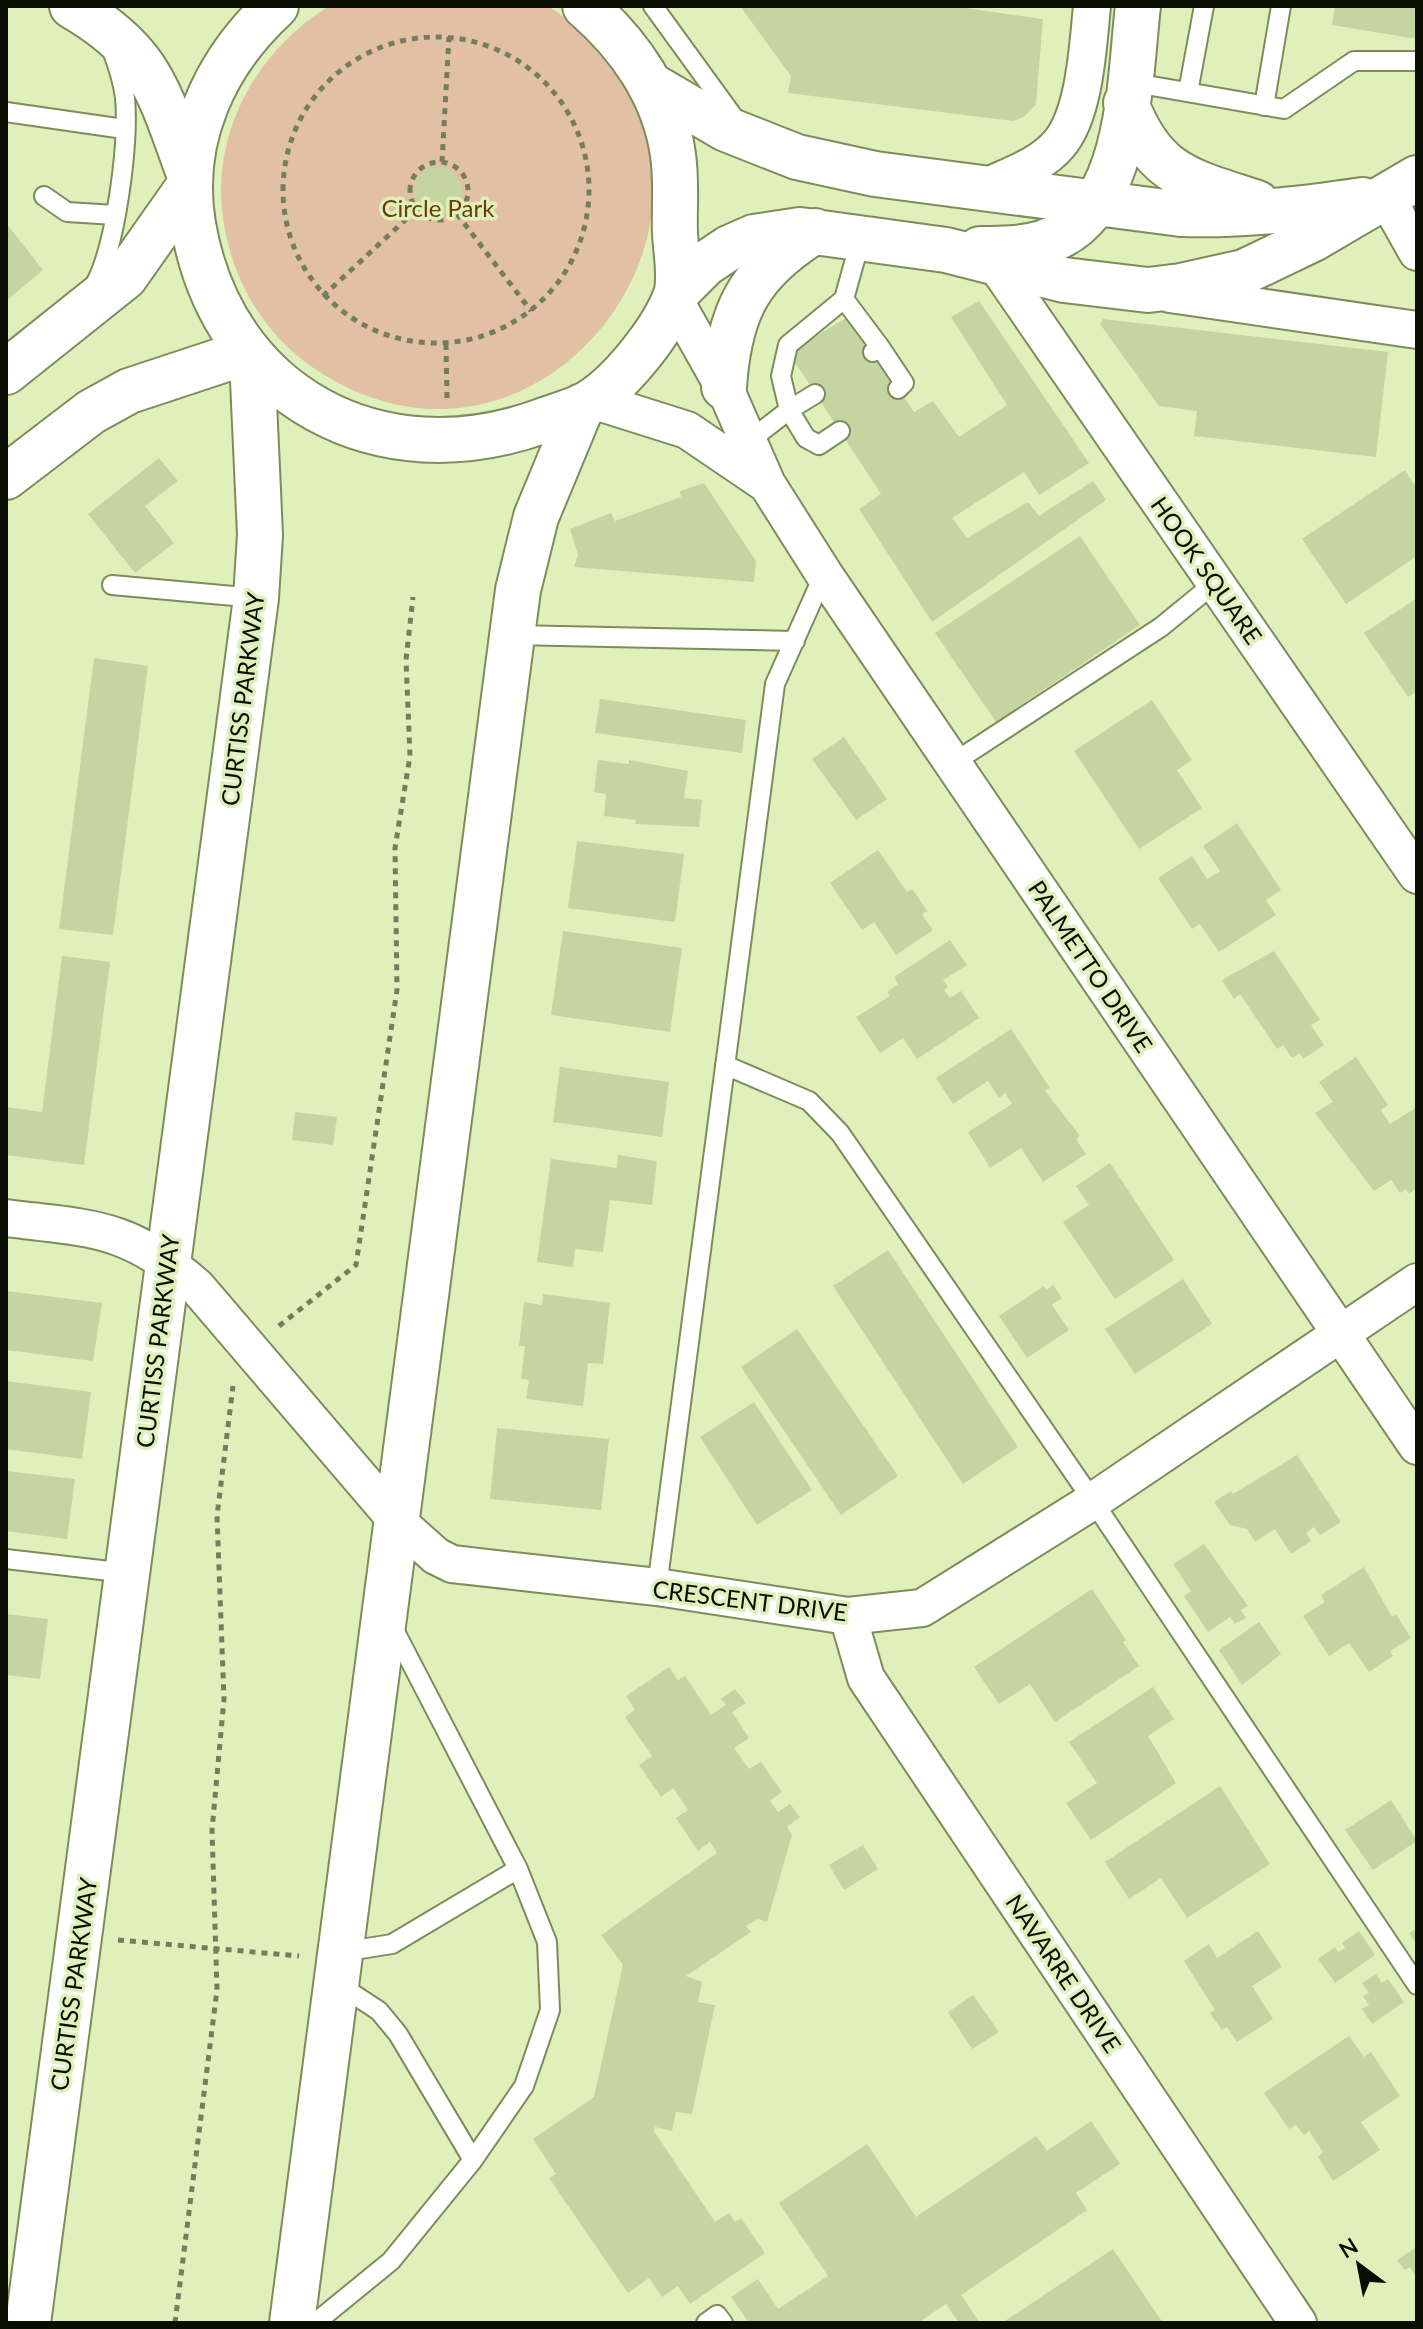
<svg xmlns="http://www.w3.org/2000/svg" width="1423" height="2329" font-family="Lato,sans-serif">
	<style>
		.green { fill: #e1c0a4 }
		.building { fill: #c5d5a1 }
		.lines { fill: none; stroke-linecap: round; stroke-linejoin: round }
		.lane-casing { stroke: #7e8c5c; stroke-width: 22 }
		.street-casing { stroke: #7e8c5c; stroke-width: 40 }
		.secondary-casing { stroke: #7e8c5c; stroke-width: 48 }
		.path { stroke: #737e5d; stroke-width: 5; stroke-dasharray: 6 6; stroke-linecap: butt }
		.lane { stroke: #fff; stroke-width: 18 }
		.street { stroke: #fff; stroke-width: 36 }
		.secondary { stroke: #fff; stroke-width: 44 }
		.labels { text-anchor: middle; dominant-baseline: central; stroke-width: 7; stroke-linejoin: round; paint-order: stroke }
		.park-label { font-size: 24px; fill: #6c3c00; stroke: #dff0bb }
		.street-label { font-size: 24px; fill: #090e00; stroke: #dff0bb }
	</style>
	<rect width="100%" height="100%" fill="#dff0bb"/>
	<path class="green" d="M 329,6 L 548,6 C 801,174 550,531 312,367 C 260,331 228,272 222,209 C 214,126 260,49 329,6 Z"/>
	<path class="building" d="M 740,6 L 951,6 L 1043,19 L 1036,104 L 1024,117 L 1013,121 L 788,93 L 791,76 Z
		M 1335,6 L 1417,6 L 1417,39 L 1332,25 Z
		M414 191a24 24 0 1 1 48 0a24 24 0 1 1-48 0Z
		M 6,223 L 43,270 L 6,301 Z
		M 979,301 L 1089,463 L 1039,495 L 1024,472 L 952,518 L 967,538 L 1028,502 L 1039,516 L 1093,481 L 1106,500 L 932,622 L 859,509 L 881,494 L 789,353 L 849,316 L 914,412 L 933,401 L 959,437 L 1007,405 L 951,317 Z
		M 1103,319 L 1388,352 L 1376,457 L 1194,436 L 1197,411 L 1159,406 L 1100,324 Z
		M 159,458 L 178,481 L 145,506 L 174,543 L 135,573 L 88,514 Z
		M 1405,470 L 1417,489 L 1417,556 L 1346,604 L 1302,539 Z
		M 704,483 L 756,561 L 754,582 L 574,567 L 578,555 L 570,529 L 611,513 L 615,521 L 681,497 L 680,491 Z
		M 1080,536 L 1140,625 L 996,722 L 935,633 Z
		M 1417,598 L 1417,691 L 1408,697 L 1364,633 Z
		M 94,658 L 148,666 L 113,935 L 59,929 Z
		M 600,699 L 746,720 L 742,753 L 595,733 Z
		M 1152,700 L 1192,760 L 1177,770 L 1202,808 L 1139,849 L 1074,751 Z
		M 844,737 L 887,799 L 856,820 L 812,759 Z
		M 598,760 L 629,764 L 629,760 L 688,771 L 684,798 L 702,800 L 699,827 L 635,824 L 636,820 L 604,816 L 606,794 L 594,792 Z
		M 1237,823 L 1281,890 L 1266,900 L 1276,915 L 1219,952 L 1200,924 L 1192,929 L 1158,878 L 1192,856 L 1207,879 L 1220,871 L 1203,846 Z
		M 577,841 L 684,854 L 675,922 L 568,908 Z
		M 878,850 L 907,892 L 912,889 L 920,900 L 927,911 L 922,915 L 933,930 L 896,955 L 874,922 L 862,930 L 830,883 Z
		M 563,931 L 682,948 L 670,1032 L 551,1015 Z
		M 950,940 L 967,965 L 943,980 L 948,987 L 944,990 L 950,998 L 961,991 L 979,1018 L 917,1059 L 903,1038 L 880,1053 L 856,1017 L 890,996 L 887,992 L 898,984 L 894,977 Z
		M 1274,951 L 1320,1020 L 1311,1025 L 1324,1045 L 1303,1059 L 1300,1053 L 1292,1058 L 1283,1045 L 1277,1049 L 1240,994 L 1234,999 L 1222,980 Z
		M 62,956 L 110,962 L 84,1165 L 6,1155 L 6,1107 L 42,1112 Z
		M 1011,1029 L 1050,1088 L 1045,1091 L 1080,1136 L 1076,1139 L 1086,1154 L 1043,1182 L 1021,1148 L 990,1168 L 968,1132 L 1012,1104 L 1005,1093 L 999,1098 L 988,1081 L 953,1104 L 936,1078 Z
		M 1356,1057 L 1388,1105 L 1381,1110 L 1390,1124 L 1417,1107 L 1417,1188 L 1409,1194 L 1406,1189 L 1400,1193 L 1391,1180 L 1374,1191 L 1315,1113 L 1333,1102 L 1319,1082 Z
		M 560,1067 L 669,1082 L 662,1137 L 553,1122 Z
		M 295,1112 L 337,1117 L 333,1145 L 292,1140 Z
		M 618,1155 L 657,1161 L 652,1205 L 610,1200 L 603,1252 L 575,1249 L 573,1267 L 537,1262 L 551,1159 L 617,1168 Z
		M 1110,1163 L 1174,1260 L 1115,1299 L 1063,1222 L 1089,1205 L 1076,1186 Z
		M 888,1250 L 1018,1447 L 963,1484 L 833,1286 Z
		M 1183,1279 L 1212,1324 L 1135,1374 L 1105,1329 Z
		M 1053,1285 L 1062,1298 L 1052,1305 L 1069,1330 L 1027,1358 L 999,1316 L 1044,1286 L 1046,1290 Z
		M 6,1291 L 102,1303 L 93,1361 L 6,1350 Z
		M 543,1294 L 610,1303 L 603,1364 L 588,1363 L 583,1406 L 526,1399 L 529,1380 L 521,1379 L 525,1346 L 519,1346 L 524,1302 L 542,1305 Z
		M 797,1329 L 898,1476 L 841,1515 L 741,1367 Z
		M 6,1381 L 91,1392 L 82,1459 L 6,1449 Z
		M 754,1402 L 812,1490 L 757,1525 L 700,1437 Z
		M 497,1428 L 609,1439 L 601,1510 L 490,1499 Z
		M 1297,1455 L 1341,1522 L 1320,1535 L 1314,1527 L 1306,1533 L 1311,1541 L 1291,1554 L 1275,1529 L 1255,1542 L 1247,1529 L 1230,1525 L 1214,1502 L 1231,1491 L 1233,1494 Z
		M 6,1471 L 75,1479 L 67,1539 L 6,1531 Z
		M 1204,1544 L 1248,1606 L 1241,1610 L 1246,1618 L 1235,1624 L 1230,1617 L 1208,1632 L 1184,1596 L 1191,1591 L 1173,1564 Z
		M 1364,1567 L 1392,1617 L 1396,1614 L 1411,1638 L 1390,1651 L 1393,1656 L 1369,1672 L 1349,1643 L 1329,1656 L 1303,1616 L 1325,1602 L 1321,1595 Z
		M 1092,1589 L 1126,1640 L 1123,1642 L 1139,1666 L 1055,1722 L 1030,1684 L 999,1704 L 974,1667 Z
		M 6,1614 L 48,1619 L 40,1679 L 6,1675 Z
		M 1259,1622 L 1281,1654 L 1242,1685 L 1219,1650 Z
		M 669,1667 L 678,1680 L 685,1676 L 711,1715 L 726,1705 L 721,1699 L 735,1689 L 746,1703 L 732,1712 L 749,1738 L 734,1748 L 749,1769 L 761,1762 L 782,1792 L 770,1801 L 778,1812 L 790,1804 L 800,1817 L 787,1827 L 792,1835 L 767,1922 L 758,1919 L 746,1926 L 751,1932 L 686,1976 L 702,1982 L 698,2002 L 715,2005 L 692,2114 L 676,2112 L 672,2131 L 655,2127 L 654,2131 L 715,2222 L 729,2213 L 735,2222 L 741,2218 L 765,2253 L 690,2304 L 678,2286 L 662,2297 L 649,2278 L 628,2293 L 549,2178 L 556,2174 L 533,2139 L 594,2097 L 623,1965 L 601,1935 L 717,1853 L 710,1842 L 698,1851 L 676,1818 L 688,1810 L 673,1788 L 661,1797 L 639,1765 L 652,1756 L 625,1717 L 635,1710 L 626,1696 Z
		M 1153,1687 L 1174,1719 L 1148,1736 L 1176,1783 L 1091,1840 L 1066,1803 L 1097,1783 L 1069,1742 Z
		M 1220,1786 L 1270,1864 L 1187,1918 L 1161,1878 L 1129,1899 L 1105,1862 Z
		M 1391,1800 L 1417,1841 L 1373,1870 L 1345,1830 Z
		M 863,1845 L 878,1869 L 844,1890 L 829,1865 Z
		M 1417,1928 L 1417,1945 L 1409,1933 Z
		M 1258,1931 L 1282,1967 L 1252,1986 L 1273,2019 L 1237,2042 L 1227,2027 L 1222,2030 L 1210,2013 L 1215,2010 L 1184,1961 L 1209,1944 L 1217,1958 Z
		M 1359,1931 L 1375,1955 L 1335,1983 L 1318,1959 L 1335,1947 L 1338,1952 L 1345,1948 L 1342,1943 Z
		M 1376,1974 L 1382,1983 L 1388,1979 L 1404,2002 L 1372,2024 L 1362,2009 L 1369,2005 L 1363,1996 L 1369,1993 L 1362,1983 Z
		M 973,1995 L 999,2032 L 972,2049 L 948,2012 Z
		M 1349,2036 L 1364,2057 L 1371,2052 L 1400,2096 L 1361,2122 L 1380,2150 L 1333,2181 L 1318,2157 L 1323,2152 L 1309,2131 L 1304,2135 L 1296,2125 L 1289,2129 L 1264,2093 Z
		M 1091,2121 L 1120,2164 L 1076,2193 L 1087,2210 L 961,2295 L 980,2323 L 959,2323 L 946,2304 L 918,2323 L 749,2323 L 731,2297 L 758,2279 L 778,2309 L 828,2276 L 779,2203 L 867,2144 L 916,2217 L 1036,2136 L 1047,2151 Z
		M 1417,2247 L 1417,2278 L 1410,2267 L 1405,2270 L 1397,2260 Z
		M 1113,2249 L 1163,2323 L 1002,2323 Z"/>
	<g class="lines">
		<g class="lane-casing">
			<path id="lane" d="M 653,6 L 735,119
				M 1129,82 L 1284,109 L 1354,61 L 1417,61
				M 1188,92 L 1204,6
				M 1264,106 L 1281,6
				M 6,112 L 124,129
				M 44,196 L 67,212 L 115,215
				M 94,286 C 116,248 129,143 125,98 C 123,81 118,66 112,50
				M 844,299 L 880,347 L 873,352
				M 880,347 L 904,383 L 898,389
				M 815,394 L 789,410 L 806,438 L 819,445 L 840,431
				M 749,441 L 789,410 L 781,376 L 788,345 L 844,299 L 861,238
				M 112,585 L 256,598
				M 512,635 L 795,641
				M 953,763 L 1161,627 L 1216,582
				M 725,1065 L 809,1101 L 840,1133 L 1093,1501 L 1417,1985
				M 6,1559 L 127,1573
				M 657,1587 L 775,684 L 824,574
				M 342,1952 L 392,1944 L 518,1869
				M 338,1984 L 379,2011 L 398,2034 L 473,2160
				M 315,2323 L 391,2261 L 473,2160 L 524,2086 L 550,2010 L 547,1942 L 518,1869 L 391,1624
				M 706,2323 L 717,2315 L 723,2323"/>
		</g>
		<g class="street-casing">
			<path id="street" d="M 984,188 C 1008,176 1041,166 1059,144 C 1085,114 1088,45 1092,6
				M 1386,197 L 1417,252
				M 996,265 L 1417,875
				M 1170,294 L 1417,330
				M 674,299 L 728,395 L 767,484 L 824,574 L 1417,1446
				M 592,400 L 687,430 L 765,483
				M 6,1218 C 93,1229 128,1226 197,1287 L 397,1521 L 436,1556 L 452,1564 L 657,1587 L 848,1616 L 922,1608 L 1093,1501 L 1417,1282
				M 848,1616 L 866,1678 L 1298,2323"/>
		</g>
		<g class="secondary-casing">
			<path id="secondary" d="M 72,6 C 151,52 158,89 188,171
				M 276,6 C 214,63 179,140 193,224 C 222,397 380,480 542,421 C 555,416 570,412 583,406 C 617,389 663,331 676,295 C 681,278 676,252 675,234 C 674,208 677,181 673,155 C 665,95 629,44 585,6
				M 649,84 L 726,129 L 797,157 L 875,174 L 1181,214 C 1243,216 1302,209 1363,200
				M 1126,103 C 1154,176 1188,180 1257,203
				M 980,249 C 1001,249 1022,249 1042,243 C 1132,218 1129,80 1138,6
				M 677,292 L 705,264 L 729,248 L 754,237 L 800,230 L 946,250 L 1064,280 L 1148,290 L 1181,286 L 1244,272 L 1313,239 L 1417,178
				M 6,372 L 125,277 L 187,189
				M 724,387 C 729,311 749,272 815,231
				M 6,477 L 91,412 L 129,391 L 247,352
				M 28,2323 L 256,598 L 260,535 L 252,358
				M 292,2323 L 518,590 L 536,517 L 582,406"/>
		</g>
		<path class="path" d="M283 190a153 153 0 1 1 306 0a153 153 0 1 1-306 0Z
			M 442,162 L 449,37
			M410 191a29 29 0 1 1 58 0a29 29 0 1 1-58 0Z
			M 457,214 L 531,311
			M 323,296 L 416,210
			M 446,344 L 447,399
			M 279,1326 L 356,1265 L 397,990 L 395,848 L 410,756 L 406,660 L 413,597
			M 118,1940 L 299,1956
			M 175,2323 L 217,1990 L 212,1830 L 224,1699 L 217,1516 L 233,1386"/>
		<use href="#lane" class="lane"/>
		<use href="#street" class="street"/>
		<use href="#secondary" class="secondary"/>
	</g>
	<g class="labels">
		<g class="park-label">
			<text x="438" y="207">Circle Park</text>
		</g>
		<g class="street-label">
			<text transform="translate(1207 570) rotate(55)">HOOK SQUARE</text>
			<text transform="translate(242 699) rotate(-83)">CURTISS PARKWAY</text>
			<text transform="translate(1091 966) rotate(56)">PALMETTO DRIVE</text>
			<text transform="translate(157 1341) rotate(-83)">CURTISS PARKWAY</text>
			<text transform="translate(750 1600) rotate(7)">CRESCENT DRIVE</text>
			<text transform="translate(1064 1973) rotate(56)">NAVARRE DRIVE</text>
			<text transform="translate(73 1984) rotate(-82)">CURTISS PARKWAY</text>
		</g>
	</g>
	<rect width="1423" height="2329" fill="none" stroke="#090e00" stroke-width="16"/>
	<g transform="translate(1359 2265) rotate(328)" stroke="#dff0bb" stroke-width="6" paint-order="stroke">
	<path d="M0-6L14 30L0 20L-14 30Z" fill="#090e00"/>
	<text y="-12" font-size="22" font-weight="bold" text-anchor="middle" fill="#090e00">N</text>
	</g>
</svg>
